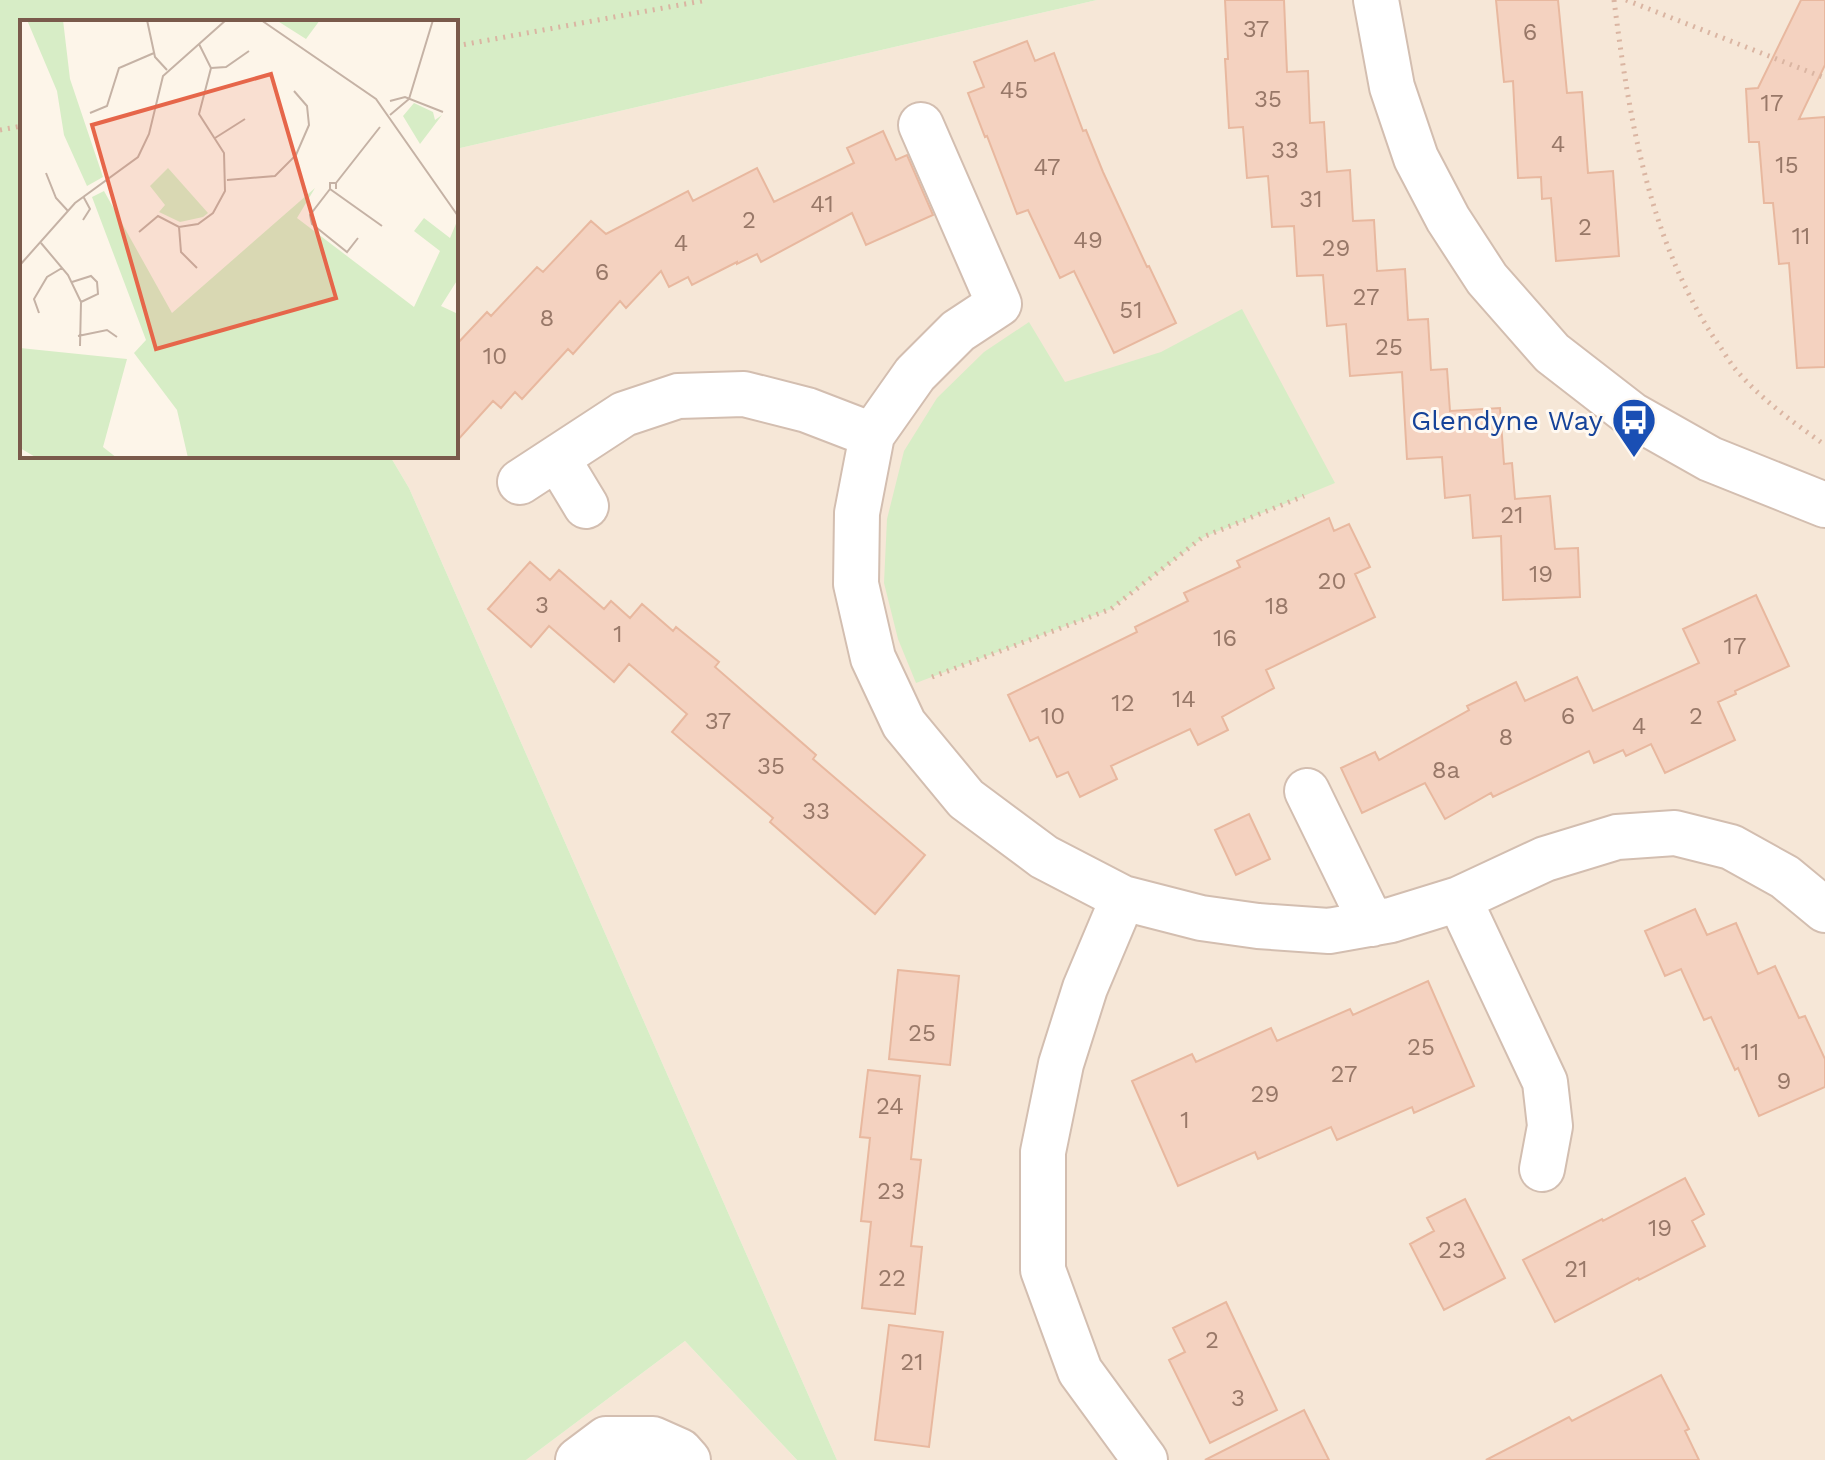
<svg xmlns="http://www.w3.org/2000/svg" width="1825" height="1460" font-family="'Work Sans',sans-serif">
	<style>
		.residential { fill: #f6e7d7 }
		.green { fill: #d7edc6 }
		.building { fill: #f4d2c0; stroke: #e8b89f; stroke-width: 2 }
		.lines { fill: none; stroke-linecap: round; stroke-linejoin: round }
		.minor-casing { stroke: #d3beb0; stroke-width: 48 }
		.path { stroke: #dab5a2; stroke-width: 5; stroke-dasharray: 2 6; stroke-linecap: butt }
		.minor { stroke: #fff; stroke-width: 44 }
		.labels { text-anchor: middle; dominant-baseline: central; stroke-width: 6; stroke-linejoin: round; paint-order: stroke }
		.number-label { font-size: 24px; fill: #987868 }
		.transit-label { font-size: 28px; fill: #164399; stroke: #fff9f1; text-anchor: end }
		.inset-road { fill: none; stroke: #c5b2a5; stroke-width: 2 }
		.view { fill: #e6664a; fill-opacity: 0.15; stroke: #e6664a; stroke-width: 4 }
		.inset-edge { fill: none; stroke: #7a5a4b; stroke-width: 4 }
	</style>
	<rect width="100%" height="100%" fill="#fdf5e9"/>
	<path class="residential" d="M 1097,0 L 1825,0 L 1825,1460 L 837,1460 L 409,488 L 390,456 L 456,456 L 456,149 Z
		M 685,1341 L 797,1460 L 526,1460 Z"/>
	<path class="green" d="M 0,0 L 1097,0 L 456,149 L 456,22 L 22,22 L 22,456 L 390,456 L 409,488 L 837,1460 L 797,1460 L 685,1341 L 526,1460 L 0,1460 Z
		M 1242,309 L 1335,483 L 1204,537 L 1111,609 L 916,683 L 898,639 L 884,583 L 887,519 L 904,451 L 937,398 L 984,352 L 1029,322 L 1065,382 L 1161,352 Z"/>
	<path class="building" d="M 1225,0 L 1284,0 L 1287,72 L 1308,71 L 1310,123 L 1324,122 L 1327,172 L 1350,170 L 1353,221 L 1374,220 L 1377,271 L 1405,269 L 1408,320 L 1428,319 L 1431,370 L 1447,369 L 1450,411 L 1500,408 L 1504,464 L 1512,463 L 1515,499 L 1550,496 L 1555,549 L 1578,548 L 1580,597 L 1503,600 L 1501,536 L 1473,538 L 1470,495 L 1445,498 L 1442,457 L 1407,459 L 1402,372 L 1350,376 L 1346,324 L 1327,326 L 1323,275 L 1297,276 L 1294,226 L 1272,227 L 1268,176 L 1247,178 L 1243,127 L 1229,128 L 1225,59 L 1228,59 Z
		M 1496,0 L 1558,0 L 1567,93 L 1582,92 L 1588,173 L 1613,171 L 1619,256 L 1556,261 L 1551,198 L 1542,199 L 1541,177 L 1518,178 L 1513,81 L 1504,82 Z
		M 1801,0 L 1825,0 L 1825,65 L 1799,119 L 1825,117 L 1825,367 L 1797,368 L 1789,263 L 1779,264 L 1773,203 L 1764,203 L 1759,142 L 1749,142 L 1746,89 L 1758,88 Z
		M 1027,41 L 1035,61 L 1054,53 L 1083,131 L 1086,130 L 1103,172 L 1147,267 L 1149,266 L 1176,323 L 1114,353 L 1074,271 L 1060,278 L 1028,210 L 1017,214 L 987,136 L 985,137 L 968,93 L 984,87 L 974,62 Z
		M 883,131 L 896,160 L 907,155 L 933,215 L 866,245 L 852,213 L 761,262 L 757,254 L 737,264 L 737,262 L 692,285 L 688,277 L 669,287 L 661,271 L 626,308 L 620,301 L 573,354 L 568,349 L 522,399 L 515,392 L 501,408 L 493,401 L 456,442 L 456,345 L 487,312 L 491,316 L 537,267 L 543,272 L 591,221 L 606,234 L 688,191 L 693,201 L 757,168 L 774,202 L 854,163 L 847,148 Z
		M 1329,518 L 1334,531 L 1349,524 L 1370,567 L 1355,574 L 1375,617 L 1266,670 L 1274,688 L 1222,717 L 1228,730 L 1198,745 L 1190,729 L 1111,766 L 1117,779 L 1080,797 L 1068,772 L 1057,777 L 1038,737 L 1030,741 L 1008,695 L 1137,632 L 1135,627 L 1188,601 L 1184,593 L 1240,567 L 1237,561 Z
		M 530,562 L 550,580 L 559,570 L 604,609 L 611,601 L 630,618 L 642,604 L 673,631 L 676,627 L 719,662 L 715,667 L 816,755 L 813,759 L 925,855 L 875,914 L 770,822 L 773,818 L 672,732 L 687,714 L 629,664 L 614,682 L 549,626 L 531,647 L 488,609 Z
		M 1756,595 L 1789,666 L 1735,691 L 1736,694 L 1718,702 L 1735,740 L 1665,773 L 1651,744 L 1626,756 L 1623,750 L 1594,763 L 1589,751 L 1493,797 L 1491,793 L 1445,819 L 1425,783 L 1362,813 L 1341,768 L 1375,752 L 1379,760 L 1469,710 L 1467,706 L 1516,682 L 1525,701 L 1577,677 L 1593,711 L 1699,663 L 1683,629 Z
		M 1249,814 L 1270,859 L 1236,875 L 1215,830 Z
		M 1695,909 L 1707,935 L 1736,923 L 1758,974 L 1775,966 L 1799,1018 L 1805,1016 L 1825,1059 L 1825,1087 L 1759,1116 L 1738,1068 L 1735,1070 L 1711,1017 L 1704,1020 L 1681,969 L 1665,976 L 1645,931 Z
		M 898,970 L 959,976 L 950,1065 L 889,1059 Z
		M 1428,981 L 1474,1086 L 1414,1113 L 1412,1107 L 1337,1140 L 1331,1127 L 1258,1159 L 1255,1152 L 1178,1186 L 1132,1081 L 1192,1054 L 1196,1062 L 1271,1028 L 1277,1041 L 1350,1009 L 1353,1015 Z
		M 868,1070 L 920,1076 L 911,1159 L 921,1160 L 911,1246 L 922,1247 L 915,1314 L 862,1308 L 871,1222 L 861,1221 L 870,1138 L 860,1137 Z
		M 1685,1178 L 1704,1214 L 1692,1221 L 1705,1246 L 1639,1280 L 1638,1278 L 1555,1322 L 1523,1260 L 1602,1219 L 1603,1221 Z
		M 1465,1199 L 1505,1278 L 1444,1310 L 1410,1244 L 1434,1231 L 1427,1218 Z
		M 1226,1302 L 1277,1410 L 1210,1443 L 1169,1360 L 1185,1352 L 1173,1328 Z
		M 889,1325 L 943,1332 L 929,1447 L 875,1440 Z
		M 1661,1375 L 1689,1429 L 1685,1431 L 1699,1460 L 1486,1460 L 1569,1417 L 1572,1421 Z
		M 1304,1410 L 1329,1460 L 1205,1460 Z"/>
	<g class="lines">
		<g class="minor-casing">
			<path id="minor" d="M 1376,0 L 1392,87 L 1416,158 L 1448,219 L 1487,279 L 1552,353 L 1632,415 L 1710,459 L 1825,505
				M 921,125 L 999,304 L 958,331 L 915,374 L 872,435 L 857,513 L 856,584 L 873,658 L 904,724 L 966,799 L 1044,857 L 1123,898 L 1201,918 L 1258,926 L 1329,931 L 1391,920 L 1459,899 L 1545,859 L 1617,837 L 1675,833 L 1731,847 L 1785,877 L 1825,910
				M 557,458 L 586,506
				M 520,482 L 624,414 L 678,396 L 744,394 L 807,410 L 872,435
				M 1307,791 L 1372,924
				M 1123,898 L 1085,988 L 1061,1064 L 1043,1152 L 1043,1270 L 1080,1371 L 1145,1460
				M 1459,899 L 1545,1082 L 1550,1126 L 1542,1169
				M 578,1460 L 606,1439 L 653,1439 L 680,1451 L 688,1460"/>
		</g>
		<path class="path" d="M 1614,0 C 1629,118 1649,240 1716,341 C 1723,350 1729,362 1737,371 C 1762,400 1794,423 1825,445
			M 1626,0 L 1825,78
			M 456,46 L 707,0
			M 0,130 L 22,126
			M 932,677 L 1111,609 L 1203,537 L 1304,496"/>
		<use href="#minor" class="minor"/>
	</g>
	<defs>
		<g id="bus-pin" transform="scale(2.3)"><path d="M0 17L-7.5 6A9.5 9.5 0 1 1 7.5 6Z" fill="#1a4fb4" stroke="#fff9f1"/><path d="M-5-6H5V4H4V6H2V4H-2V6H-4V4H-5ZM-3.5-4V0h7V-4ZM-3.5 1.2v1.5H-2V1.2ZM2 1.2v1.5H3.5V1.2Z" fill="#fff"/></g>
	</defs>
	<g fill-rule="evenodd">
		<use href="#bus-pin" x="1634" y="420"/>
	</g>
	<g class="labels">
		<g class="number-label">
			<text x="1256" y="29">37</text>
			<text x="1530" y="32">6</text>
			<text x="1014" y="90">45</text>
			<text x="1268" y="99">35</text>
			<text x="1772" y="103">17</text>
			<text x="1558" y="144">4</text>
			<text x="1285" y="150">33</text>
			<text x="1787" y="165">15</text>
			<text x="1047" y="167">47</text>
			<text x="1311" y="199">31</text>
			<text x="822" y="204">41</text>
			<text x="749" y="220">2</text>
			<text x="1585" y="227">2</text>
			<text x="1801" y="236">11</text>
			<text x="1088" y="240">49</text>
			<text x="681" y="243">4</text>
			<text x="1336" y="248">29</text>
			<text x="602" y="272">6</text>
			<text x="1366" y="297">27</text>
			<text x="1131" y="310">51</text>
			<text x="547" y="318">8</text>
			<text x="1389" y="347">25</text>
			<text x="495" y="356">10</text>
			<text x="1512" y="515">21</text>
			<text x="1541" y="574">19</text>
			<text x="1332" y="581">20</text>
			<text x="542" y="605">3</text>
			<text x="1277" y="606">18</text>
			<text x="618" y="634">1</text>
			<text x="1225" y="638">16</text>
			<text x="1735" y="646">17</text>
			<text x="1184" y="699">14</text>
			<text x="1123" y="703">12</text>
			<text x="1053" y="716">10</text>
			<text x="1568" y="716">6</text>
			<text x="1696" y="716">2</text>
			<text x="718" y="721">37</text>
			<text x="1639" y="726">4</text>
			<text x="1506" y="737">8</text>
			<text x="771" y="766">35</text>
			<text x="1446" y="770">8a</text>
			<text x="816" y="811">33</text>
			<text x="922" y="1033">25</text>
			<text x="1421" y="1047">25</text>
			<text x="1750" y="1052">11</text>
			<text x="1344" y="1074">27</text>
			<text x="1784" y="1081">9</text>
			<text x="1265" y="1094">29</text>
			<text x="890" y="1106">24</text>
			<text x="1185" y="1120">1</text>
			<text x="891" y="1191">23</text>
			<text x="1660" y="1228">19</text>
			<text x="1452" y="1250">23</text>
			<text x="1576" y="1269">21</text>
			<text x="892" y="1278">22</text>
			<text x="1212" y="1340">2</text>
			<text x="912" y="1362">21</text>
			<text x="1238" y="1398">3</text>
		</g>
		<g class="transit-label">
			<text x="1603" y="420">Glendyne Way</text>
		</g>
	</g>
	<g transform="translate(20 20)">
		<rect width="438" height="438" fill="#fdf5e9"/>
		<path d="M 7,0 L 43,0 L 50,59 L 83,157 L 67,166 L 44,115 L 37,71 ZM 256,0 L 300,0 L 286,19 ZM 394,83 L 413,92 L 415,100 L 422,95 L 400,124 L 383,96 ZM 148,148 L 188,193 L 183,197 L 160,202 L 139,192 L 145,185 L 130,166 ZM 295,168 L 277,198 L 394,287 L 420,231 L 394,211 L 404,198 L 430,218 L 438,199 L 438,259 L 421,286 L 438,294 L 438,438 L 168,438 L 157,390 L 114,333 L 126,320 L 72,177 L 84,171 L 152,293 ZM 0,328 L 107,339 L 83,427 L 97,438 L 17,438 L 0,428 Z" fill="#d7edc6"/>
		<path class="inset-road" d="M 127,0 L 135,37 L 147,50M 241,0 L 356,79 L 438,196M 191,48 L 206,47 L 229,31M 370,81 L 385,77 L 423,92M 70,93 L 87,86 L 99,48 L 134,33M 370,95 L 389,79 L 413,0M 195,118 L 225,99M 26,153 L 36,178 L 48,191M 207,160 L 255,156 L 276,135 L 289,105 L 287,86 L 274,71M 316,163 L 360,107M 310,169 L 290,195 L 292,204 L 327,232 L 338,218M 316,169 L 316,163 L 310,163 L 310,169 L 362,206M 63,200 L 70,189 L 63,176M 159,207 L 161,232 L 177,248M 119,212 L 138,196 L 159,207 L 178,204 L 193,193 L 205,171 L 204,133 L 179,94 L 191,48 L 179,24M 21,223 L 48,255 L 61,282 L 60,326M 0,245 L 55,183 L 118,137 L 129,114 L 143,56 L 206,0M 52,262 L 71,256 L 77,262 L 78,274 L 61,282M 19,293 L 14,279 L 27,257 L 42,248M 58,316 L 87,310 L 97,317"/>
		<path class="view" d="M 251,54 L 316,278 L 136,329 L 72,105 Z"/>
		<rect width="438" height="438" class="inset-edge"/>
	</g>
</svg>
